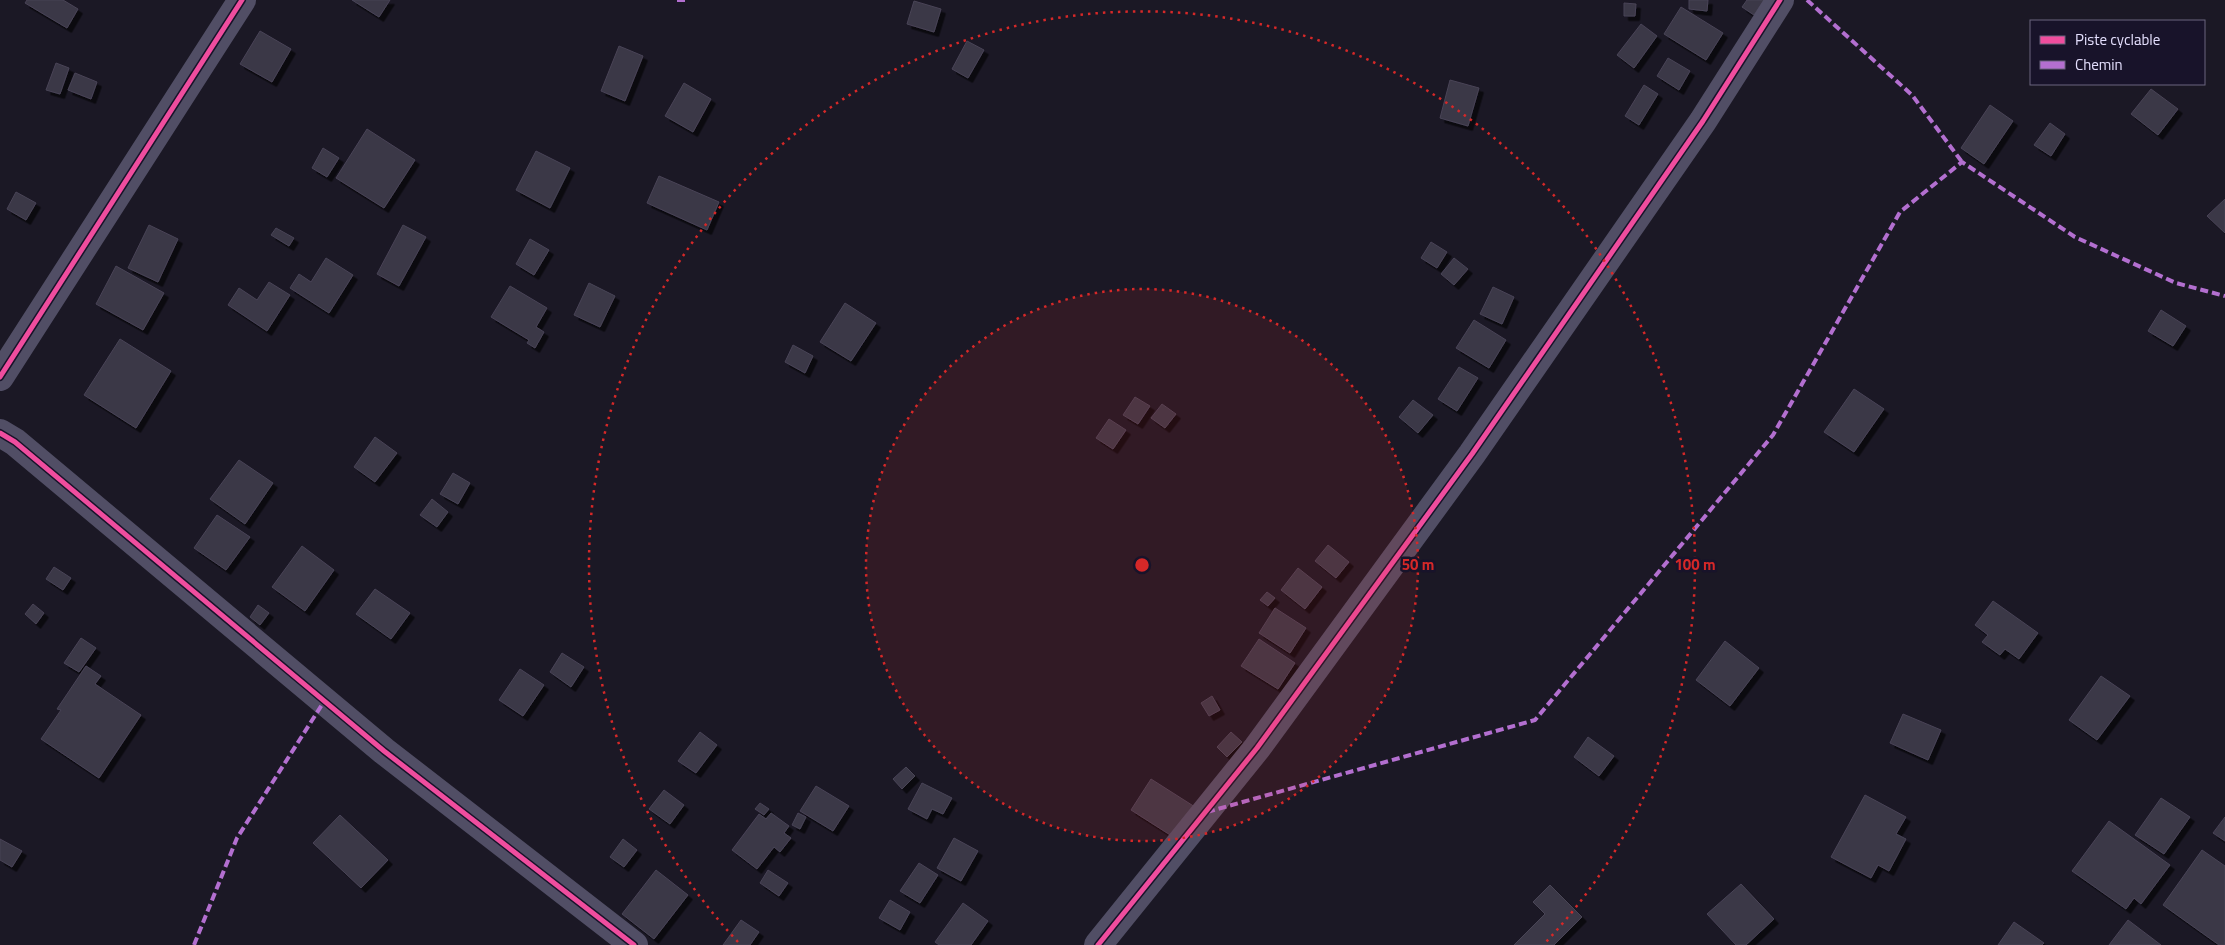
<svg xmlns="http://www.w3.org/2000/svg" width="2225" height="945" font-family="'Titillium Web',sans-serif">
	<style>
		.building { fill: #3b3746; stroke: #494457; filter: url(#shadow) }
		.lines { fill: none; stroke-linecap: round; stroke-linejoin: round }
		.minor { stroke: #514e65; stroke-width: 28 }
		.quiet { stroke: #b36fd0; stroke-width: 4; stroke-dasharray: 8 4; stroke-linecap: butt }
		.cycleway-casing { stroke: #18132a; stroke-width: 8 }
		.cycleway { stroke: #ef4d9e; stroke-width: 5 }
		.ring { fill: none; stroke: #d62828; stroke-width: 2.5; stroke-dasharray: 2.5 5 }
		.centre { fill: #d62828; stroke: #18132a; stroke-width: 2.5 }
		.ring-label { font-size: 15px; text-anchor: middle; font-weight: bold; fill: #d62828; stroke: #18132a; stroke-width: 5; stroke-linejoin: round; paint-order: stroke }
	</style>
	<defs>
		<filter id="shadow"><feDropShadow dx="4.5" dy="4.5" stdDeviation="0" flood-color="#0009"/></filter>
	</defs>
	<rect width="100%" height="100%" fill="#1b1825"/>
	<path class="building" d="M 27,0 L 63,0 L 78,9 L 67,28 L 25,3 Z
		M 352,0 L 390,0 L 379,17 Z
		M 1689,0 L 1708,0 L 1707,11 L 1689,9 Z
		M 1747,0 L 1764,0 L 1754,15 L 1742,7 Z
		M 914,1 L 941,9 L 934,32 L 907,24 Z
		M 1624,3 L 1636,4 L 1635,16 L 1624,16 Z
		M 1681,7 L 1723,33 L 1706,60 L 1664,34 Z
		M 1641,24 L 1657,36 L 1634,68 L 1617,55 Z
		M 260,31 L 291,49 L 272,82 L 240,64 Z
		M 967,41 L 984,50 L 968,78 L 952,69 Z
		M 619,46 L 643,56 L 625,101 L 601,91 Z
		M 1668,58 L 1690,71 L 1679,90 L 1657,76 Z
		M 56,63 L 69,68 L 60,94 L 46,90 Z
		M 75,73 L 97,82 L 91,99 L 68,90 Z
		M 1450,80 L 1479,88 L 1468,126 L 1440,118 Z
		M 684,83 L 711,99 L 693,132 L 665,116 Z
		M 1644,85 L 1658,94 L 1639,125 L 1625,116 Z
		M 2151,89 L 2178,109 L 2158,135 L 2131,114 Z
		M 1990,105 L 2013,121 L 1984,164 L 1961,148 Z
		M 2050,123 L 2065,134 L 2051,156 L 2034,145 Z
		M 367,129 L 415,160 L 384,208 L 336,178 Z
		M 323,148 L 339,158 L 327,177 L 312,168 Z
		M 536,151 L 570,168 L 550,208 L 516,190 Z
		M 659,176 L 719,202 L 707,230 L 647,203 Z
		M 16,192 L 36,203 L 26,220 L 7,209 Z
		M 2225,199 L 2225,233 L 2207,216 Z
		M 149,225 L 178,239 L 158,282 L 128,268 Z
		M 403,225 L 426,237 L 399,286 L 377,274 Z
		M 276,228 L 294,238 L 289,246 L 271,235 Z
		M 530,239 L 549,250 L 534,275 L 516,264 Z
		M 1431,242 L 1447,252 L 1437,268 L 1421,258 Z
		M 326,258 L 353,275 L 329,313 L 290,288 L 299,274 L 311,282 Z
		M 1454,258 L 1468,269 L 1454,285 L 1441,274 Z
		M 116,266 L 164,293 L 143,330 L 96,304 Z
		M 269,282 L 290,295 L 267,331 L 228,305 L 239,288 L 257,300 Z
		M 589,283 L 615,296 L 600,327 L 574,315 Z
		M 510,286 L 547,308 L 536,327 L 544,332 L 535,348 L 527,343 L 529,340 L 491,317 Z
		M 1493,287 L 1514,297 L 1502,324 L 1480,314 Z
		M 845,303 L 876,323 L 851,361 L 820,342 Z
		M 2161,310 L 2186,326 L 2173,346 L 2148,331 Z
		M 1474,320 L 1506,340 L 1489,368 L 1456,348 Z
		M 120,339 L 171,371 L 136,428 L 84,395 Z
		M 793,345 L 813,356 L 805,373 L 785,362 Z
		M 1459,367 L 1478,378 L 1457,411 L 1438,399 Z
		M 1854,389 L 1884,409 L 1854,452 L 1824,432 Z
		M 1135,397 L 1150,406 L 1138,424 L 1123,415 Z
		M 1413,400 L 1433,415 L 1418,433 L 1399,417 Z
		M 1162,404 L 1176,414 L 1165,428 L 1151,418 Z
		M 1109,419 L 1126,430 L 1113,449 L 1096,438 Z
		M 375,437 L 397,453 L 375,482 L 354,467 Z
		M 239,460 L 273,483 L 245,524 L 210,499 Z
		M 453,473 L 470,483 L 458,504 L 440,494 Z
		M 432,499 L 448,512 L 437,527 L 420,515 Z
		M 217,515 L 250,537 L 226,570 L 194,548 Z
		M 1328,545 L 1349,562 L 1336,578 L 1315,561 Z
		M 302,546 L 334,570 L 305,611 L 272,587 Z
		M 54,567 L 71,578 L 63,590 L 46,579 Z
		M 1298,568 L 1322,587 L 1305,609 L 1281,590 Z
		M 375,589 L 410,613 L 391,639 L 356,614 Z
		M 1267,592 L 1275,598 L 1268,606 L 1260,600 Z
		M 1993,601 L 2038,633 L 2019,659 L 2005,649 L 2000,655 L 1982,642 L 1988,635 L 1975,625 Z
		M 33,604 L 44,613 L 36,624 L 25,614 Z
		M 258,605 L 269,613 L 260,625 L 250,617 Z
		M 1275,608 L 1306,628 L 1290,653 L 1259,633 Z
		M 81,638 L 96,648 L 79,672 L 64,663 Z
		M 1259,639 L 1295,663 L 1278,689 L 1241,666 Z
		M 1725,641 L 1759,668 L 1730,706 L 1696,680 Z
		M 562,653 L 584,667 L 571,687 L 550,672 Z
		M 86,666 L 101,676 L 95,684 L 141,715 L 99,778 L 41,739 L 61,710 L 57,709 Z
		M 520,669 L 544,685 L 523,716 L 499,700 Z
		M 2101,676 L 2130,696 L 2097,740 L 2069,720 Z
		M 1212,696 L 1220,710 L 1209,716 L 1201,703 Z
		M 1903,714 L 1941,730 L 1928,760 L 1890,743 Z
		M 700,732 L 717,745 L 696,773 L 678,761 Z
		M 1231,732 L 1242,742 L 1227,757 L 1217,747 Z
		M 1588,737 L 1614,756 L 1599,776 L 1574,757 Z
		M 906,767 L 915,776 L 902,789 L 893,779 Z
		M 1151,779 L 1195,807 L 1175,838 L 1131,810 Z
		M 922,783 L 952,798 L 943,814 L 932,809 L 927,819 L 908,809 Z
		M 816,786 L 849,806 L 833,831 L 800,811 Z
		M 664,790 L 684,805 L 670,824 L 649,809 Z
		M 1865,795 L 1906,817 L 1896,834 L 1906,839 L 1889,871 L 1878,865 L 1871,878 L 1831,857 Z
		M 2161,798 L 2190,817 L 2164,854 L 2135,835 Z
		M 760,803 L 769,809 L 764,815 L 755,809 Z
		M 771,813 L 789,826 L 784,833 L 791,838 L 780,852 L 774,847 L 757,869 L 732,850 L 759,814 L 766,819 Z
		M 798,813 L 806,817 L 800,829 L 792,825 Z
		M 340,815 L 388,860 L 361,888 L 313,843 Z
		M 2225,817 L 2225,841 L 2213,833 Z
		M 2109,821 L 2170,865 L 2141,904 L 2134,898 L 2126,909 L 2072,871 Z
		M 954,838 L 978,851 L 961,881 L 937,868 Z
		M 0,839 L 22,851 L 12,867 L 0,860 Z
		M 623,839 L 637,850 L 624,867 L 610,857 Z
		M 2202,850 L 2225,866 L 2225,945 L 2219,945 L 2163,905 Z
		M 919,863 L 938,875 L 920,903 L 900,891 Z
		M 656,870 L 688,895 L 654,939 L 622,914 Z
		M 768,870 L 788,883 L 779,896 L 760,883 Z
		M 1741,884 L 1774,919 L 1746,945 L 1736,945 L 1707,914 Z
		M 1550,885 L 1582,917 L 1554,945 L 1514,945 L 1545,914 L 1533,902 Z
		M 890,900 L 910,912 L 900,930 L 879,918 Z
		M 963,903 L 988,921 L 971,945 L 939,945 L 935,942 Z
		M 741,920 L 759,932 L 750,945 L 723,945 Z
		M 2128,920 L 2161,945 L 2109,945 Z
		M 2014,922 L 2044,943 L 2042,945 L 1998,945 Z"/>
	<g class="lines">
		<path class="minor" d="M 0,377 L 242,0
			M 0,433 L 15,442 L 384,751 L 634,945
			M 1098,945 L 1257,748 L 1472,454 L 1703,121 L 1780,0"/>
		<path class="quiet" d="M 677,0 L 686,0
			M 1807,0 L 1912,95 L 1962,162
			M 1207,812 L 1535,720 L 1773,435 L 1900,212 L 1962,162 L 2075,237 L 2176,283 L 2225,296
			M 194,945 L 237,838 L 325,700"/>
		<g class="cycleway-casing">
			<path id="cycleway" d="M 0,377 L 242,0
				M 0,433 L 15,442 L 384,751 L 634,945
				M 1098,945 L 1257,748 L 1472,454 L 1703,121 L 1780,0"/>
		</g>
		<use href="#cycleway" class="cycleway"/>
	</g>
	<circle cx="1142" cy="565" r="276" fill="#d62828" fill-opacity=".12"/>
	<g class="ring">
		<circle cx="1142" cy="565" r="276"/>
		<path d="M738 942A553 553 0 1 1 1546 942"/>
	</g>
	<circle cx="1142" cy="565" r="8" class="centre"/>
	<g class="ring-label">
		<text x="1418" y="570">50 m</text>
		<text x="1695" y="570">100 m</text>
	</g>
	<rect x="2030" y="20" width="175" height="65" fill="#18132a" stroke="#6a657e"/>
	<rect x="2040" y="36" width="25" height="8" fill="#ef4d9e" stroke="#6a657e"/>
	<text x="2075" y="45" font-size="15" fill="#e4dffd">Piste cyclable</text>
	<rect x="2040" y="61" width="25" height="8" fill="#b36fd0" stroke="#6a657e"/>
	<text x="2075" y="70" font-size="15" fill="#e4dffd">Chemin</text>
</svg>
